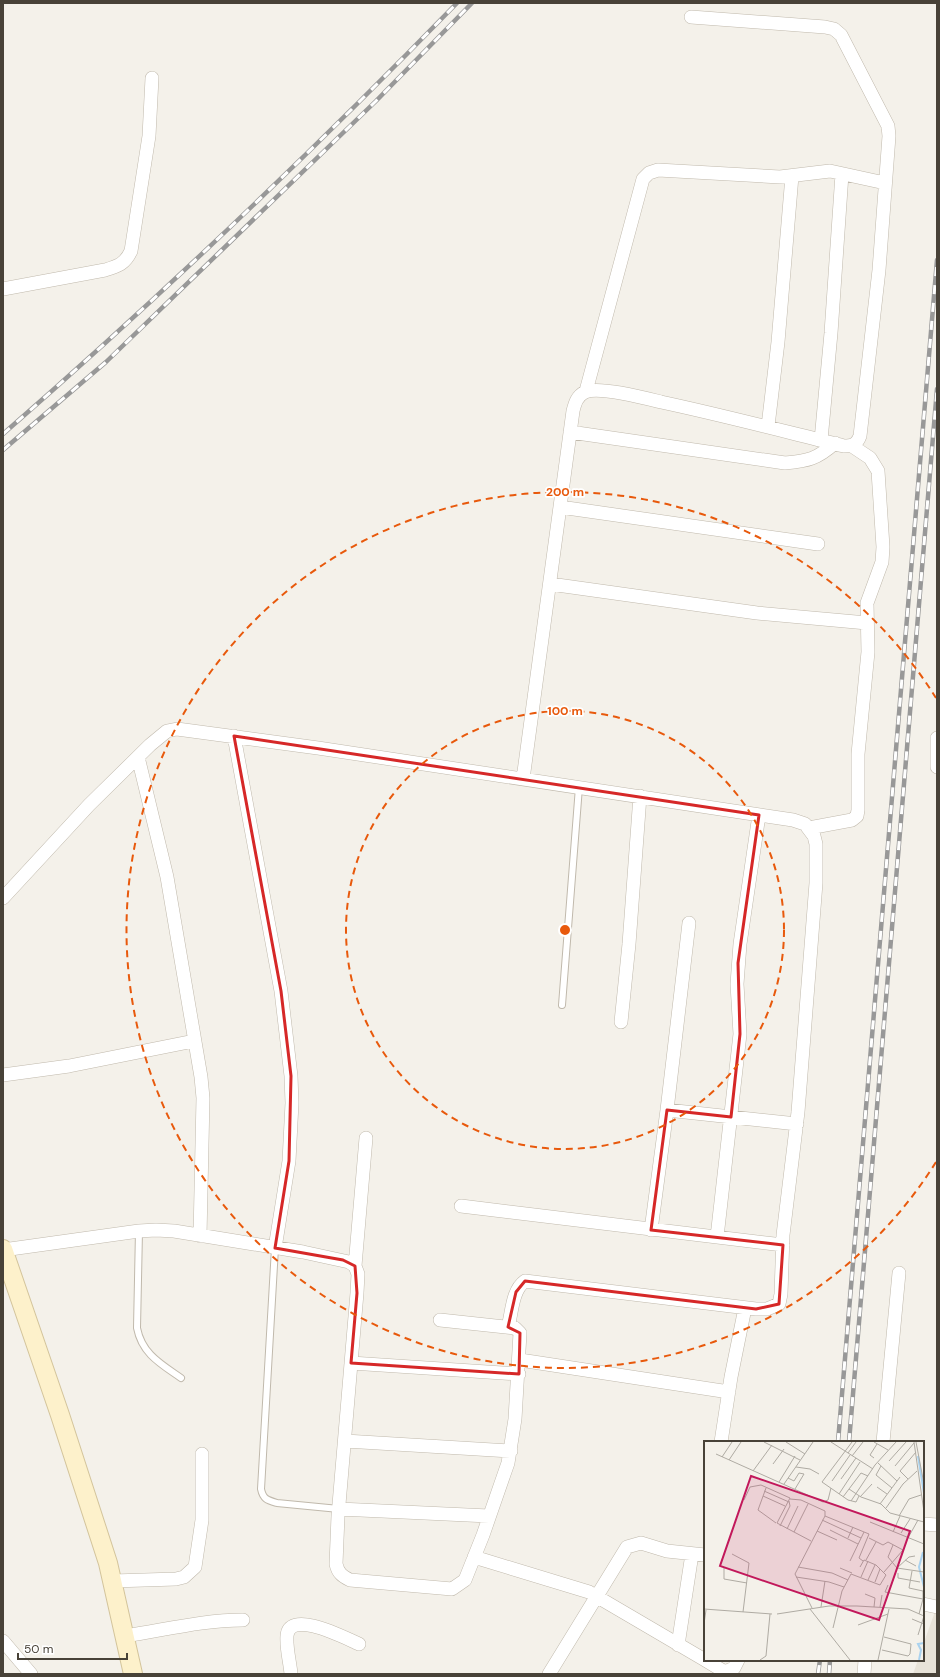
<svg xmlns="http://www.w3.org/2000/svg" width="940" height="1677" font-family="'DM Sans',sans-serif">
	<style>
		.residential { fill: #e8e3d8 }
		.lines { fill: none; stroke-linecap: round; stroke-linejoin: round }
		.lane-casing { stroke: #c0b9ac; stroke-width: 8 }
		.street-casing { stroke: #c0b9ac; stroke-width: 14 }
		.secondary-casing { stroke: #d3c49b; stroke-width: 20 }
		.lane { stroke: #fff; stroke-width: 6 }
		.street { stroke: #fff; stroke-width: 13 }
		.secondary { stroke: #fdf1cb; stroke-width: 18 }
		.rail-casing { stroke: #989898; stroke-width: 4.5 }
		.rail { stroke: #fff; stroke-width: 3; stroke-dasharray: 9; stroke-linecap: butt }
		.marked { fill: none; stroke: #d62828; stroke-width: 3; stroke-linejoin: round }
		.ring { fill: none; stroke: #e8590c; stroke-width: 2; stroke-dasharray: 7 5 }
		.inset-river { fill: none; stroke: #a9d2ef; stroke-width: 2 }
		.inset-road { fill: none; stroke: #afaba3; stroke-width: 1 }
		.view { fill: #c2185b; fill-opacity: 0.15; stroke: #c2185b; stroke-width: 2 }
		.inset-edge { fill: none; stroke: #484238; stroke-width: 2 }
		.centre { fill: #e8590c; stroke: #fff; stroke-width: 2 }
		.ring-label { font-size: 12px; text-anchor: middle; font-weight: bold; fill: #e8590c; stroke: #fff; stroke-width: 3.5; stroke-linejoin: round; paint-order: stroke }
	</style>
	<rect width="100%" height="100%" fill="#f4f1ea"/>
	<path class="residential" d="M 937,1606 L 937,1674 L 913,1674 L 918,1660 L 923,1660 L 923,1645 Z"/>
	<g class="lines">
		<g class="lane-casing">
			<path id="lane" d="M 562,1005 L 579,787
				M 139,1231 L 137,1328 C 142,1354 161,1364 181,1378
				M 275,1248 L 261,1489 C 263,1499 267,1500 277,1503 L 339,1509"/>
		</g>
		<g class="street-casing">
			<path id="street" d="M 3,289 L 105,270 C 118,266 125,264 131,251 L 149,136 L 152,78
				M 586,391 L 643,179 L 649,173 L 658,170 L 780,177 L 830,171 L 885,183
				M 768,426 L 778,342 L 792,176
				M 570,432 L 785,463 C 808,461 817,459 835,443
				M 821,440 L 831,333 L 842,174
				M 560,507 L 818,544
				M 550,584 L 757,613 L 867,623
				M 234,736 L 281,991 L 291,1076 L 292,1103 L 289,1161 L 275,1248
				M 937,738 L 937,767
				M 138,757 L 167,877 L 201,1077 L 203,1098 L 200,1236
				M 523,779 L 573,411 C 575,403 577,396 585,392 C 599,386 645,398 661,402 C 722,415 783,431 844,446 C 853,446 857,444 860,436 L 879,270 L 889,136 L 888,126 L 841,35 L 834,29 L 825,27 L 691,17
				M 809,828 L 852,820 L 857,816 L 858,810 L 858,754 L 868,652 L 867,603 L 882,562 L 883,547 L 878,471 L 870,458 L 852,446
				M 3,898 L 89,805 L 150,745 L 167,731 L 177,729 L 318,748 L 793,820 L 805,824 L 814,836 L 816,844 L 816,883 L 798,1112 L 783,1235 L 781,1294 L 779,1304 L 767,1309 L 756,1309 L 525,1281 C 512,1290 512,1313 508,1327
				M 621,1022 L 629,944 L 640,796
				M 3,1075 L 69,1066 L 194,1041
				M 667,1110 L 797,1124
				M 461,1206 L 783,1245
				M 651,1230 L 667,1110 L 689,923
				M 717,1237 L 740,1034 L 737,984 L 740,944 L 759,815
				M 3,1250 L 139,1231 L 156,1230 L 174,1231 L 303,1252 L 349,1262 L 355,1266 L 358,1274 L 357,1293 L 338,1516 L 336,1564 C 338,1573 342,1576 350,1580 L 452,1589 L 465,1580 L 483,1535 L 508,1463 L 515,1419 L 520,1333 L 515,1328 L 440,1320
				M 355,1266 L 366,1138
				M 520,1360 L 729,1392
				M 351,1363 L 519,1374
				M 345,1441 L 511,1451
				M 721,1442 L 731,1377 L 745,1308
				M 883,1442 L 899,1273
				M 339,1509 L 489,1516
				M 923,1524 L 937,1525
				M 474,1557 L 589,1592 L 705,1660
				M 113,1581 L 176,1579 L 184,1577 L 195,1567 L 202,1520 L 202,1454
				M 923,1604 L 937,1607
				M 125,1636 C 165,1630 203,1620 243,1620
				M 3,1641 L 31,1674
				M 678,1645 L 692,1554
				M 705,1660 L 725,1672 L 734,1668 L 738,1660
				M 291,1674 C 290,1662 286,1648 287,1636 C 289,1608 347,1639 359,1644
				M 549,1674 L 627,1547 L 641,1543 L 667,1551 L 705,1555
				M 864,1674 L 865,1660"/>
		</g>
		<g class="secondary-casing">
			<path id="secondary" d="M 3,1249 L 60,1415 L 108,1563 L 133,1674"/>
		</g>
		<use href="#lane" class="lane"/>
		<use href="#street" class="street"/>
		<use href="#secondary" class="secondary"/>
		<g class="rail-casing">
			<path id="rail" d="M 3,434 C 160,297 312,152 457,3
				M 3,450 L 106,362 L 376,101 L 472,3
				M 838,1442 L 937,260
				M 849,1442 L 937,389
				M 818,1674 L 820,1660
				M 829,1674 L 830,1660"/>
		</g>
		<use href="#rail" class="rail"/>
	</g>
	<path class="marked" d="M 234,736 L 759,815 L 738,963 L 740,1034 L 731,1117 L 667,1110 L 651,1230 L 783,1245 L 779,1304 L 756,1309 L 525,1281 L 516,1292 L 508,1327 L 520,1333 L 519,1374 L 351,1363 L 357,1293 L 355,1266 L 343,1260 L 275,1248 L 289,1161 L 291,1076 L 281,991 Z"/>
	<g class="ring">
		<circle cx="565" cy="930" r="219"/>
		<path d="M936 1162A438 438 0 1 1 936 698"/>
	</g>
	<g transform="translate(704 1441)">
		<rect width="220" height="220" fill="#f4f1ea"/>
		<path class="inset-river" d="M 214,15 L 220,52M 219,111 L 215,126 L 220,146M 215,219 L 217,209 L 214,203 L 220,202"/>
		<path class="inset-road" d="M 60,1 L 96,19M 82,1 L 101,13M 127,1 L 169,28M 148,1 L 118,41 L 144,59 L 152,61 L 155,55M 170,1 L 184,9M 210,1 L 220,71M 212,1 L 220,43M 144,12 L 152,1M 12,13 L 119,61 L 124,59 L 127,47M 148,15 L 159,1M 18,16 L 28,1M 170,17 L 166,14 L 173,3M 25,19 L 37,1M 185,20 L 202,1M 174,22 L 193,40M 69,23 L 80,8M 177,25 L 172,34 L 188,47M 191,25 L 210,2M 92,26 L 106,28 L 115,33M 49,30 L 68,4M 84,37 L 90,40 L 95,32 L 100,33 L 91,48M 137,38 L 152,17M 204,38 L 196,30 L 212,11M 128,40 L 146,14M 75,41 L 91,15M 80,43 L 109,1M 173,46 L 183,53M 62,47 L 54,69 L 72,82M 145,48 L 157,56 L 177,63 L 186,72 L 220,81M 60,50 L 85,61M 135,53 L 156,21M 59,55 L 81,65M 139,56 L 157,32 L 164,35M 156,56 L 168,43M 86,58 L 97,59 L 121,70 L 121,75M 40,59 L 46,46 L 57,44 L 86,57 L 73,82 L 107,100M 147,60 L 171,24 L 192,1M 176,63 L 196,36M 182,67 L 199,43 L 213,30M 195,75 L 205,58 L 217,54M 118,79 L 157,97M 166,81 L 220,103M 76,85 L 86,65 L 85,60M 83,88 L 94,65M 126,89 L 154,103M 113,90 L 133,99M 90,91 L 104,63M 189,91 L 196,75M 197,92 L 206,78M 144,97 L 149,86M 165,97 L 179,104 L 184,101 L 199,109 L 180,131M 204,97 L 214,79M 189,104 L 184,116 L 193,127 L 220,131M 28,113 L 45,122 L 39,171M 162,119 L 172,101M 201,119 L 212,125M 146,120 L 160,91M 20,126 L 20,138 L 43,142M 94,126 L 128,132 L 144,139M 136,127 L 148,132M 193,127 L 205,116 L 211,115M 194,132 L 194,137 L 216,141M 92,136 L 125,141 L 140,146M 157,136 L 164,120M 164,139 L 171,124M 171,141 L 176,128M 184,144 L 181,151 L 219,158 L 219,150 L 205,147 L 208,130M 161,153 L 171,157 L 170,166M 117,166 L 121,140M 176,166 L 178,154M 108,167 L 91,133 L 121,75 L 165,93 L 155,117 L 159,120M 0,168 L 68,173M 106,168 L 146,219M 73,173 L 125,165 L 153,165 L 204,168 L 220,175M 215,173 L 219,158M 208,178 L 220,183M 0,183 L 2,169M 154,184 L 184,173M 129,187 L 138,150 L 147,133 L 176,144 L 182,134 L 172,124 L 160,119 L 156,126M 214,194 L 220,175M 178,209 L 204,215 L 206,213 L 207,203 L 180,196M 56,219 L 62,215 L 66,173M 174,219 L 185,168"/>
		<path class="view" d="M 47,35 L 206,90 L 175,179 L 16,125 Z"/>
		<rect width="220" height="220" class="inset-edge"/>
	</g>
	<circle cx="565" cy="930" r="6" class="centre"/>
	<g class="ring-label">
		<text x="565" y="496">200 m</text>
		<text x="565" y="715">100 m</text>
	</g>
	<rect width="940" height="1677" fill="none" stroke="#484238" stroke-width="8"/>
	<path d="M18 1653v6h109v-6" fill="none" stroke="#484238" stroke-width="2"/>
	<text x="24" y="1653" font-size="12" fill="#484238" stroke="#ffffff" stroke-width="3" paint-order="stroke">50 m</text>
</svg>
